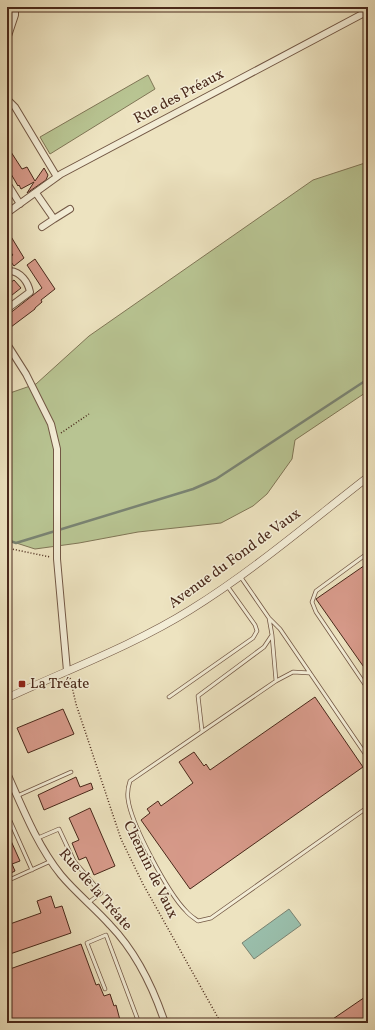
<svg xmlns="http://www.w3.org/2000/svg" width="375" height="1030" font-family="Vollkorn,serif">
	<style>
		.green { fill: #b8c492; stroke: #807656 }
		.water { fill: #9abfac; stroke: #7a8372 }
		.lines { fill: none; stroke-linecap: round; stroke-linejoin: round }
		.stream { stroke: #7a8372; stroke-width: 2.5 }
		.building { fill: #d79a8a; stroke: #49281a }
		.service-casing { stroke: #725744; stroke-width: 4.5 }
		.minor-casing { stroke: #725744; stroke-width: 8 }
		.tertiary-casing { stroke: #725744; stroke-width: 8 }
		.path { stroke: #49281a; stroke-width: 1.5; stroke-dasharray: 1 2; stroke-linecap: butt }
		.service { stroke: #f3edd6; stroke-width: 3 }
		.minor { stroke: #f3edd6; stroke-width: 6 }
		.tertiary { stroke: #f3edd6; stroke-width: 7 }
		.poi-dot { fill: #8f2418; stroke: #f3edd6; stroke-width: 1.5 }
		.labels { text-anchor: middle; dominant-baseline: central; stroke-width: 3; stroke-linejoin: round; paint-order: stroke }
		.street-label { font-size: 15px; fill: #49281a; stroke: #f3edd6 }
		.poi-label { font-size: 15px; fill: #49281a; stroke: #f3edd6; text-anchor: start }
	</style>
	<rect width="100%" height="100%" fill="#ede3c0"/>
	<filter id="stains"><feTurbulence type="fractalNoise" baseFrequency=".005" numOctaves="4"/><feColorMatrix values="0 0 0 0 .2 0 0 0 0 .09 0 0 0 0 .02 0 0 0 .5 -.17"/></filter>
	<radialGradient id="worn" r=".72"><stop offset=".6" stop-color="#630" stop-opacity="0"/><stop offset="1" stop-color="#630" stop-opacity=".3"/></radialGradient>
	<path class="green" d="M 148,75 L 155,89 L 50,154 L 40,137 Z
		M 368,162 L 368,391 L 295,440 L 292,459 L 267,494 L 253,506 L 221,523 L 138,532 L 79,543 L 35,549 L 7,540 L 7,394 L 36,384 L 89,336 L 313,180 Z"/>
	<path class="water" d="M 289,909 L 301,925 L 254,959 L 242,943 Z"/>
	<g class="lines">
		<path class="stream" d="M 7,540 L 16,543 L 193,489 L 216,479 L 368,379"/>
	</g>
	<path class="building" d="M 11,152 L 22,169 L 27,167 L 35,181 L 44,168 L 48,175 L 46,180 L 27,193 L 34,182 L 21,189 L 19,185 L 18,186 L 7,167 L 7,154 Z
		M 7,230 L 24,258 L 14,266 L 8,258 L 13,255 L 7,248 Z
		M 35,259 L 55,289 L 41,300 L 42,302 L 35,308 L 35,309 L 7,330 L 7,318 L 10,315 L 9,314 L 42,288 L 27,265 Z
		M 14,280 L 21,288 L 7,299 L 7,285 Z
		M 368,563 L 368,673 L 316,599 Z
		M 315,697 L 363,767 L 190,889 L 141,820 L 150,813 L 147,809 L 158,801 L 161,806 L 193,783 L 179,762 L 194,752 L 204,766 L 206,764 L 210,770 Z
		M 63,709 L 74,734 L 28,753 L 17,728 Z
		M 76,777 L 80,787 L 91,783 L 93,789 L 44,810 L 38,795 Z
		M 90,808 L 115,866 L 94,875 L 86,857 L 79,860 L 72,843 L 79,840 L 69,818 Z
		M 7,832 L 20,861 L 12,864 L 15,871 L 7,875 Z
		M 51,896 L 55,908 L 62,906 L 71,933 L 7,955 L 7,925 L 41,913 L 37,901 Z
		M 81,944 L 96,985 L 99,984 L 104,996 L 110,994 L 114,1006 L 116,1005 L 120,1020 L 112,1023 L 7,1023 L 7,970 Z
		M 368,995 L 368,1023 L 327,1023 Z"/>
	<g class="lines">
		<g class="service-casing">
			<path id="service" d="M 368,553 L 316,591 L 312,602 L 316,612 L 368,689
				M 240,576 L 269,618 L 280,629 L 368,758
				M 272,635 L 276,681 L 130,781 C 128,787 127,792 128,799 C 131,824 168,893 186,911 C 189,915 194,918 198,921 L 211,918 L 368,807
				M 276,681 L 293,672 L 310,673
				M 169,697 L 253,638 L 257,631 L 255,625 L 228,587
				M 202,731 L 198,696 L 264,647 L 272,635 L 269,618
				M 17,796 L 71,772
				M 7,814 L 32,870
				M 38,838 L 59,829 L 74,861 L 101,893 L 88,903
				M 7,881 L 51,861
				M 105,989 L 87,943 L 106,935 L 139,1023"/>
		</g>
		<g class="minor-casing">
			<path id="minor" d="M 7,39 L 15,15 L 15,7
				M 7,99 L 15,107 L 57,177
				M 7,183 L 20,204
				M 36,193 L 54,219 L 42,227
				M 7,213 L 61,174 L 368,11
				M 54,219 L 70,209
				M 7,266 L 10,271 C 21,272 28,282 30,292 L 7,309
				M 7,344 L 26,374 L 51,424 L 57,449 L 57,559 L 67,671
				M 7,773 C 23,809 37,845 61,875 C 76,893 95,908 110,925 C 137,953 153,987 165,1023"/>
		</g>
		<g class="tertiary-casing">
			<path id="tertiary" d="M 7,698 C 67,670 134,645 190,610 C 253,571 310,522 368,477"/>
		</g>
		<path class="path" d="M 61,433 L 89,414
			M 7,548 L 50,557
			M 70,678 L 76,704 L 121,839 L 143,884 L 221,1023"/>
		<use href="#service" class="service"/>
		<use href="#minor" class="minor"/>
		<use href="#tertiary" class="tertiary"/>
	</g>
	<rect class="poi-dot" x="18" y="680" width="8" height="8" rx="2"/>
	<g class="labels">
		<g class="street-label">
			<text transform="translate(179 97) rotate(-28)">Rue des Préaux</text>
			<text transform="translate(235 559) rotate(-36)">Avenue du Fond de Vaux</text>
			<text transform="translate(150 870) rotate(64)">Chemin de Vaux</text>
			<text transform="translate(95 890) rotate(49)">Rue de la Tréate</text>
		</g>
		<g class="poi-label">
			<text x="30" y="684">La Tréate</text>
		</g>
	</g>
	<rect width="375" height="1030" fill="none" stroke="#ede3c0" stroke-width="24"/>
	<rect x="8" y="8" width="359" height="1014" fill="none" stroke="#49281a" stroke-width="2"/>
	<rect x="12" y="12" width="351" height="1006" fill="none" stroke="#49281a"/>
	<rect width="100%" height="100%" filter="url(#stains)"/>
	<rect width="100%" height="100%" fill="url(#worn)"/>
</svg>
